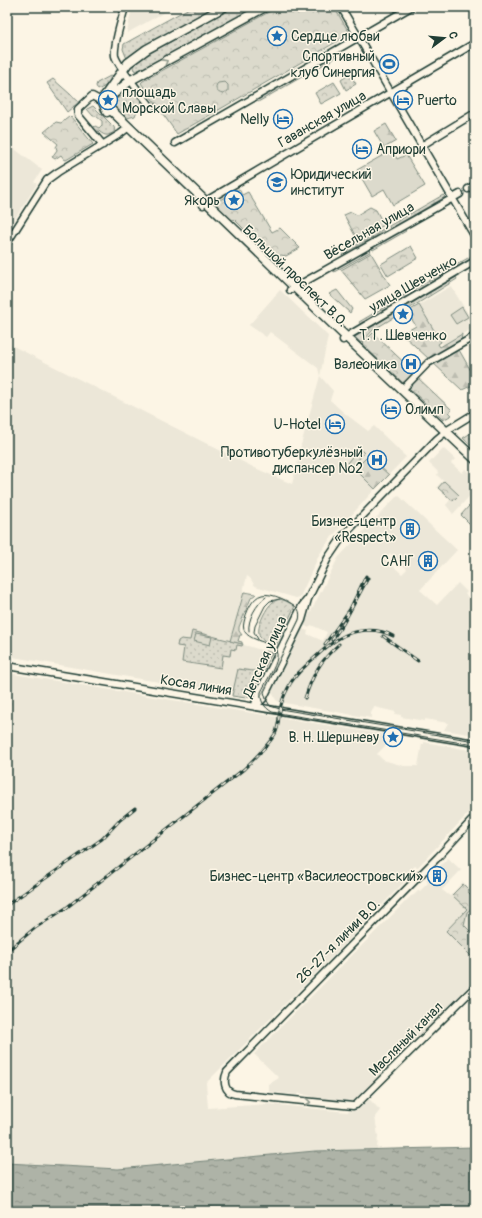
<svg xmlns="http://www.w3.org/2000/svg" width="482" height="1218" font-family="Pangolin,sans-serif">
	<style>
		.built { fill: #ece7d8; fill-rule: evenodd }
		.grass { fill: url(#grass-dots); stroke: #7e8c80 }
		.forest { fill: url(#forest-firs); stroke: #7e8c80 }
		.park { fill: url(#park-crowns); stroke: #7e8c80 }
		.garden { fill: #dcdacc; stroke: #7e8c80 }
		.water { fill: url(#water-ripples); stroke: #758479 }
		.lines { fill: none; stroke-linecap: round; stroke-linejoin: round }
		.minor-casing { stroke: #1f3d34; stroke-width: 9 }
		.major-casing { stroke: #1f3d34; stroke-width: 11 }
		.minor { stroke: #fcf5e5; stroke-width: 6 }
		.major { stroke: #fcf5e5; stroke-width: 8 }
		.tram { stroke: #1f3d34; stroke-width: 1 }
		.rail-casing { stroke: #1f3d34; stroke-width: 3 }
		.rail { stroke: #fcf5e5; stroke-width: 1.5; stroke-dasharray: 4.5; stroke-linecap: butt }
		.oneway { stroke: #8e998c }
		.labels { text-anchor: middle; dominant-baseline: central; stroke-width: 3; stroke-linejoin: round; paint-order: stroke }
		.poi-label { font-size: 14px; fill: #1f3d34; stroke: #fcf5e5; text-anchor: end }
		.street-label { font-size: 14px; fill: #1f3d34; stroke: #fcf5e5 }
	</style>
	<defs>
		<pattern id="grass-dots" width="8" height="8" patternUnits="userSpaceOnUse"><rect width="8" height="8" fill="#dcdacc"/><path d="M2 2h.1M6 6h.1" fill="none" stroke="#bcbcb0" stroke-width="1.8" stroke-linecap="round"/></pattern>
		<pattern id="forest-firs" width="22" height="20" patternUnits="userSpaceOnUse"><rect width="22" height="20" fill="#dcdacc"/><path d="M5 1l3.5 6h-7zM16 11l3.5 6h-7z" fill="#bcbcb0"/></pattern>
		<pattern id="park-crowns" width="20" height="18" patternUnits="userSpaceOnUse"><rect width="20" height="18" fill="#dcdacc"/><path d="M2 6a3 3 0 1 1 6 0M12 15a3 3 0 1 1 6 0" fill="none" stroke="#bcbcb0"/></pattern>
		<pattern id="water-ripples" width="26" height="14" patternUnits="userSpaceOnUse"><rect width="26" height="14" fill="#aeb3a7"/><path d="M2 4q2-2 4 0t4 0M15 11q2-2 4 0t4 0" fill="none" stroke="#8d9389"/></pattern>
	</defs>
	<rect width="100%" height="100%" fill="#fcf5e5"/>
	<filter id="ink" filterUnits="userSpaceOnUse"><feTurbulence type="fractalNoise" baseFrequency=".025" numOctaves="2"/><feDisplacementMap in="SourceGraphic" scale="8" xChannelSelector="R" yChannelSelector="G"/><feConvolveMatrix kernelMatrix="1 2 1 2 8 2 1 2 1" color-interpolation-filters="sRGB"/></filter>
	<g filter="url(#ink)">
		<path class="built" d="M 132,7 L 174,7 L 127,33 Z
			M 7,143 L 42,170 L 34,182 L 37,184 L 11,225 L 7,224 Z
			M 451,286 L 471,319 L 467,321 L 471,329 L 443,345 L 419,305 Z
			M 280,290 L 328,336 L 320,376 L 333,391 L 330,400 L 343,412 L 368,431 L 374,426 L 406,457 L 375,489 L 330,539 L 319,555 L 300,597 L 296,598 L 255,586 L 250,578 L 247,576 L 230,641 L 272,653 L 251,695 L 246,698 L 205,691 L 204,688 L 199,687 L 199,690 L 195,690 L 195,686 L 193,686 L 189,689 L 159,684 L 159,682 L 140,679 L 7,656 L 7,343 L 255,468 L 292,484 L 299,457 L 298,456 L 320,376 L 318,368 L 270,332 L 266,337 L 249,325 Z
			M 443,448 L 455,459 L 451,463 L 462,473 L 465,469 L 475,478 L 475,490 L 453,514 L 446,505 L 450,500 L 437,487 L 443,481 L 437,475 L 438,472 L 429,463 Z
			M 398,495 L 457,550 L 420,590 L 437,605 L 458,583 L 467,592 L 465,594 L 471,600 L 475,596 L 475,735 L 444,730 L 448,723 L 425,719 L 425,721 L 401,717 L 401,715 L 395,714 L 396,712 L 374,707 L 371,713 L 371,718 L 279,702 L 276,700 L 272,692 L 273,688 L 302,629 L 308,631 L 307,634 L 323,641 L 327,632 L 311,625 L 309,628 L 304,625 L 338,558 ZM 390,553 L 407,569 L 402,574 L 385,559 Z
			M 7,673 L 393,736 L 393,738 L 377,754 L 383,760 L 404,766 L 418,766 L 422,744 L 424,744 L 424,742 L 475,751 L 475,802 L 473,805 L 475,806 L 418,867 L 415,866 L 405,877 L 407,879 L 331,958 L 206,1083 L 208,1108 L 269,1104 L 347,1112 L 358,1110 L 369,1099 L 380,1110 L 375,1117 L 378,1136 L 377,1149 L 315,1151 L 118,1169 L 7,1163 Z
			M 448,858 L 461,870 L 442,890 L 450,896 L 463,882 L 475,894 L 475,980 L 355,1102 L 316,1098 L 300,1093 L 297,1095 L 269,1092 L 269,1084 L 279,1078 L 254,1054 L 411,896 L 414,895 L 419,890 L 420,891 L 428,883 L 426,880 Z"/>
		<path class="grass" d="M 191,7 L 217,7 L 127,59 L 123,49 L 124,44 Z
			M 233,7 L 254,7 L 143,68 L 136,71 L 134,70 L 133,67 L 134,64 L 147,55 Z
			M 333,55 L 335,58 L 258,102 L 256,100 Z
			M 350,74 L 356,84 L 346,90 L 341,80 Z
			M 112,75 L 113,76 L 107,85 L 98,90 L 96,86 L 97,83 Z
			M 53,79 L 79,102 L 67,112 L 47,83 Z
			M 134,90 L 149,109 L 147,111 C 141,107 137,109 135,116 L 127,118 L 114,107 L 114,103 L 116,99 Z
			M 93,106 L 114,127 L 115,131 C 109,136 105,137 99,131 L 97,133 L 93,128 L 95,126 L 99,128 L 102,125 L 102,121 L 96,116 L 93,116 L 87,109 Z
			M 443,195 L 445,197 L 390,229 L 389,226 Z
			M 385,228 L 386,230 L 344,254 L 343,252 Z
			M 404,229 L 406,231 L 373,250 L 371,248 Z
			M 369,249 L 370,252 L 334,272 L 333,269 Z
			M 475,254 L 475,258 L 435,281 L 433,278 Z
			M 456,277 L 457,279 L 407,310 L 405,307 Z
			M 431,279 L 433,283 L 403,301 L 401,297 Z
			M 398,299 L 400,302 L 361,325 L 359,322 Z
			M 401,309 L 403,312 L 373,330 L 361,343 L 355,337 Z
			M 474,431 L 475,434 L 475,449 L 463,438 Z
			M 280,599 L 286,601 L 295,606 L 276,645 C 255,642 256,630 264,614 C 268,607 271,601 280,599 Z
			M 192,631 L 243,644 L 242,646 L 237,645 L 236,650 L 231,649 L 230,656 L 223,655 L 221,668 L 182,662 L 184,647 L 177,646 L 178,641 L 181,639 L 190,640 Z
			M 266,651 L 272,653 L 251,695 L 246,698 L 232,696 L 238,669 L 253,671 L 256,670 Z"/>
		<path class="forest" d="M 386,124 L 396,141 L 384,148 L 374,131 Z
			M 419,305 L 441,342 L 438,344 L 440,347 L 462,334 L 461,341 L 429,359 L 402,334 L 416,326 L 407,312 Z
			M 458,348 L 475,378 L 475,384 L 462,390 L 432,362 Z
			M 359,448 L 364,453 L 352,467 L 347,463 Z
			M 368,456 L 389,475 L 375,489 L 355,469 Z
			M 469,506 L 475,511 L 475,529 L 461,515 Z
			M 244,592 L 256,594 L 251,598 L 239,627 L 239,631 L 242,635 L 240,635 L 238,641 L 242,642 L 242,644 L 230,641 Z"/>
		<path class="park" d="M 278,7 L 334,7 L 350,34 L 177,134 L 141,83 L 143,81 Z
			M 334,82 L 341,93 L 321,104 L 315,93 Z
			M 69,117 L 70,118 L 71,117 L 93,144 L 66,160 L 64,159 L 61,155 L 55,159 L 52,157 L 57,150 L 56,147 L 58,144 L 44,132 L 56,122 L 61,123 Z
			M 239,189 L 242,195 L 248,192 L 272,232 L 280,228 L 300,248 L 286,256 L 281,255 L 274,259 L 234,219 L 231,221 L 217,206 L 218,201 Z
			M 370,207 L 376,210 L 384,225 L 358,241 L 344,215 L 351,212 L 357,215 Z
			M 411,246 L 418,258 L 388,276 L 381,264 Z
			M 371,253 L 390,285 L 365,299 L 341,270 Z
			M 337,290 L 352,309 L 350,313 L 329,294 Z
			M 373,333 L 415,373 L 404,384 L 362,344 Z
			M 417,377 L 452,410 L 449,412 L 452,415 L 443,420 L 408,387 Z
			M 444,481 L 459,495 L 453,501 L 438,488 Z
			M 463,884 L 469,890 L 468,892 L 475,899 L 475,906 L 467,912 L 464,925 L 475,936 L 475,957 L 473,958 L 446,931 L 467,909 L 452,895 Z"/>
		<path class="garden" d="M 225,82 L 228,85 L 228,91 L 223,94 C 216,93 214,87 218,83 Z
			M 392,150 L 397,159 L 406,155 L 425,186 L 393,205 L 384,189 L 372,196 L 357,170 Z
			M 462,307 L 468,317 L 456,324 L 450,315 Z
			M 196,634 L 212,637 L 210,645 L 194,641 Z"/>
		<path class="water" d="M 475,1147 L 475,1211 L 7,1211 L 7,1163 L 118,1169 L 315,1151 Z"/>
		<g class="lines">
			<g class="minor-casing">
				<path id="minor" d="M 125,7 C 122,19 113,45 115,56 C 118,67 144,97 151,107
					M 341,7 L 475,237
					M 175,143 L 411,7
					M 103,145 L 78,115 L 78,109 L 92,96 L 107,104
					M 421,146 L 475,113
					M 468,189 L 475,185
					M 203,205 L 206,201 L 235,184 L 475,43
					M 7,243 L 47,180 L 58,172 L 120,134 L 129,127
					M 290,290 L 460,194
					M 343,340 L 351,334 L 475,261
					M 402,390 L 428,363 L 475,336
					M 7,666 L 475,743
					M 255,707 L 263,699 L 302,620 L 308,599 L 328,558 L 343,536 L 437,439 L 449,429 L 475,413
					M 255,707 L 256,699 L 302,606 L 306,601
					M 475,817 L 438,857 L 227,1072 C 223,1081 224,1092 235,1094 L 353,1106 L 356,1105 L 475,987"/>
			</g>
			<g class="major-casing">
				<path id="major" d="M 265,7 L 131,80 L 111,96 L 108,105 L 111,110 L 341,332 L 475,459
					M 107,112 L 103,102 L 104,97 L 128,63 L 147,49 L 224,7"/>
			</g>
			<use href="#minor" class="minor"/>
			<use href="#major" class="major"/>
			<path class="tram" d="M 249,631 C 247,620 257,603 266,597
				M 259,641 L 254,632 L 255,626 L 265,606 L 270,601 L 280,599
				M 475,741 L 280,709 L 270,706 L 266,699 L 264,692 L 299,620 C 300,616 300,612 298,609 C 293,602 270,592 262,595 C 252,597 246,613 244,622 C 238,645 280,637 277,658 C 276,666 265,684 261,692 C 260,701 264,707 272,712 L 475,745"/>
			<g class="rail-casing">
				<path id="rail" d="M 383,636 L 418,661
					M 332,640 L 343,624 L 368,578
					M 325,644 L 350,609 L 366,576
					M 305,698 C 313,674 320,661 339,644
					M 7,710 L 9,703
					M 7,905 L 102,839 L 120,820 L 135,808
					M 7,951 L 35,928 L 66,908 L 244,769 C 255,758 267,747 275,734 C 279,727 278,719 280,711 C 281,703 284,695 288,688 C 293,677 303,668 312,660 C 320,653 328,645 338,639 C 353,629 377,627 393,636"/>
			</g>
			<use href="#rail" class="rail"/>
		</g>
		<defs><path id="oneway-chevron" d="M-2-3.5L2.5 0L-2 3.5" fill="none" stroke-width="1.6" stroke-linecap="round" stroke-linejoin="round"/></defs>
		<g class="oneway">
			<use href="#oneway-chevron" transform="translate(165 62) rotate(-29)"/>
			<use href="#oneway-chevron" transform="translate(308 1102) rotate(6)"/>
		</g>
	</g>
	<defs>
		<g id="sight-ring" transform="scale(1)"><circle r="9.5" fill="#fcf5e5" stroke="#1f6fb2" stroke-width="1.5"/><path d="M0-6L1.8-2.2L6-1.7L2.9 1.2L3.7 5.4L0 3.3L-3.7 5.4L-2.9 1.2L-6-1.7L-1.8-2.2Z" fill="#1f6fb2"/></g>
		<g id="stadium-ring" transform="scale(1)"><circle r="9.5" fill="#fcf5e5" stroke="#1f6fb2" stroke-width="1.5"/><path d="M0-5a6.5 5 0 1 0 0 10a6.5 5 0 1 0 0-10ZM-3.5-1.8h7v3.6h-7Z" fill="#1f6fb2"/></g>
		<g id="hotel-ring" transform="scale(1)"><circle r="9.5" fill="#fcf5e5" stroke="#1f6fb2" stroke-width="1.5"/><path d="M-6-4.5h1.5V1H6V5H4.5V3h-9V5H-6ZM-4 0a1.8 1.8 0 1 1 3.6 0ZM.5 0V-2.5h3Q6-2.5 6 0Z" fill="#1f6fb2"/></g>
		<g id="university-ring" transform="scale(1)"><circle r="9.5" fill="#fcf5e5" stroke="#1f6fb2" stroke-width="1.5"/><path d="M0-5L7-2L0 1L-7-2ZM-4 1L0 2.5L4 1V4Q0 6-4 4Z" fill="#1f6fb2"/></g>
		<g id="hospital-ring" transform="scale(1)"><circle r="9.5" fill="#fcf5e5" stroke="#1f6fb2" stroke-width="1.5"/><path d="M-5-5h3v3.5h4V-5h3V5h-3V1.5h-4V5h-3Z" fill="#1f6fb2"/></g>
		<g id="building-ring" transform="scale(1)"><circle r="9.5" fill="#fcf5e5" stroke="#1f6fb2" stroke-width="1.5"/><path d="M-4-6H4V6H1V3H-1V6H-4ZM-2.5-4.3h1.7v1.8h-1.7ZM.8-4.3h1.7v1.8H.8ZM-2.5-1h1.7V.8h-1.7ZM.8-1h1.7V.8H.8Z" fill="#1f6fb2"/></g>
	</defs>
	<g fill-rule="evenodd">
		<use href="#sight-ring" x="277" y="36"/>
		<use href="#stadium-ring" x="389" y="64"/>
		<use href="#sight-ring" x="108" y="100"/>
		<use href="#hotel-ring" x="403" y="100"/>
		<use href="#hotel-ring" x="283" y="119"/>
		<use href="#hotel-ring" x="362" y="149"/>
		<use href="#university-ring" x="277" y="182"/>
		<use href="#sight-ring" x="234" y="200"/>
		<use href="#sight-ring" x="403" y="314"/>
		<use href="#hospital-ring" x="411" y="364"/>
		<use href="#hotel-ring" x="391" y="409"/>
		<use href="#hotel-ring" x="335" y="424"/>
		<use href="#hospital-ring" x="377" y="460"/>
		<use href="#building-ring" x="410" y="529"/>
		<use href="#building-ring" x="428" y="561"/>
		<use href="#sight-ring" x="393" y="737"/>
		<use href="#building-ring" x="437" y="876"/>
	</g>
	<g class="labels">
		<g class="poi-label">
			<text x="291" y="36" text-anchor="start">Сердце любви</text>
			<text x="375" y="56">Спортивный<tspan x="375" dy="16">клуб Синергия</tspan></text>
			<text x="122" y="92" text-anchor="start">площадь<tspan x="122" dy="16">Морской Славы</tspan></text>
			<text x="417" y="100" text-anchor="start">Puerto</text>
			<text x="269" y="119">Nelly</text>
			<text x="376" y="149" text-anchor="start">Априори</text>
			<text x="291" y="174" text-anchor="start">Юридический<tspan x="291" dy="16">институт</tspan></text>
			<text x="220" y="200">Якорь</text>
			<text x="403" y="335" text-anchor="middle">Т. Г. Шевченко</text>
			<text x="397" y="364">Валеоника</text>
			<text x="405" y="409" text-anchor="start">Олимп</text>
			<text x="321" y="424">U-Hotel</text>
			<text x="363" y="452">Противотуберкулёзный<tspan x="363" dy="16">диспансер №2</tspan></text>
			<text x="396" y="521">Бизнес-центр<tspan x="396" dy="16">«Respect»</tspan></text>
			<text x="414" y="561">САНГ</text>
			<text x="379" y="737">В. Н. Шершневу</text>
			<text x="423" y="876">Бизнес-центр «Василеостровский»</text>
		</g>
		<g class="street-label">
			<text transform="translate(322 119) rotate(-30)">Гаванская улица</text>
			<text transform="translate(369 231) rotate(-30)">Вёсельная улица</text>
			<text transform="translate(295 276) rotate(44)">Большой проспект В.О.</text>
			<text transform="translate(413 284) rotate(-30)">улица Шевченко</text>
			<text transform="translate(265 657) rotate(-66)">Детская улица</text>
			<text transform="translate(196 685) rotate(9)">Косая линия</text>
			<text transform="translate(338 941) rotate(-45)">26-27-я линии В.О.</text>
			<text transform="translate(406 1039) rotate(-45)">Масляный канал</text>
		</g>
	</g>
	<rect width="482" height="1218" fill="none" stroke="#fcf5e5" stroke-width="24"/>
	<rect x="12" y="12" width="458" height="1194" fill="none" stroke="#1f3d34" stroke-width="1.5" filter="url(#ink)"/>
	<g transform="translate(444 38) rotate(74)" stroke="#fcf5e5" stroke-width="3" paint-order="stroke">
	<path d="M0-3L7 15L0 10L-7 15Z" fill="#1f3d34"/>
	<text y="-6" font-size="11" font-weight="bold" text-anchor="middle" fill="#1f3d34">С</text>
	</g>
</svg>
